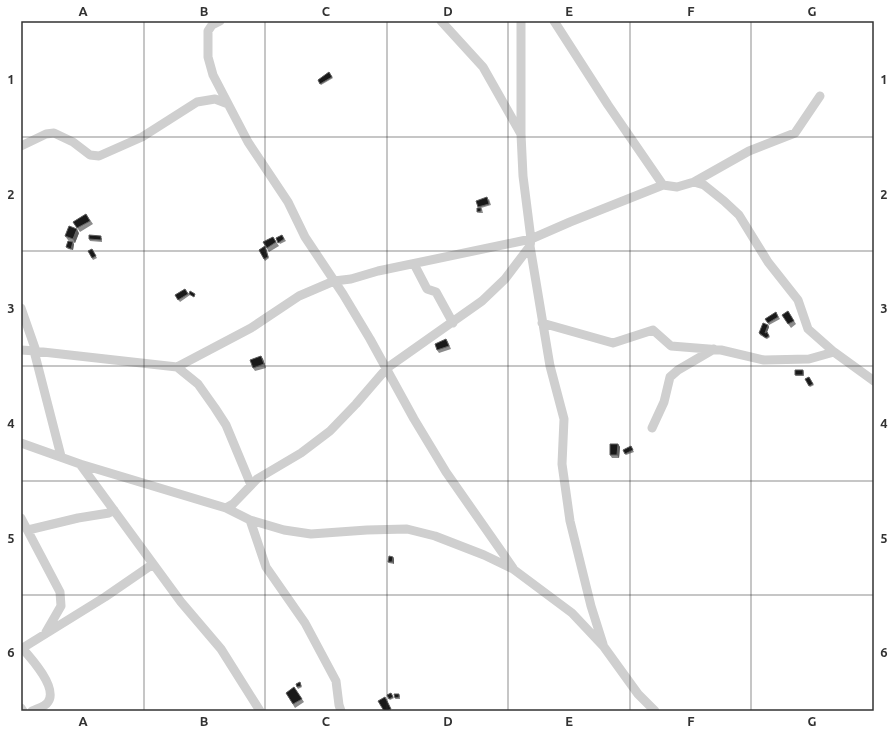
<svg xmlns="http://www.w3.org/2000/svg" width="895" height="732" font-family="Ubuntu,sans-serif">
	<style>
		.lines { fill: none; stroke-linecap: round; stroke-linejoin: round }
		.minor { stroke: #cfcfcf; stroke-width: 9 }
		.wall { fill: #8c8c8c }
		.shaded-wall { fill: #5e5e5e }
		.building { fill: #191919; stroke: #5e5e5e }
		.grid { fill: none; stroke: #323232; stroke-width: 1; stroke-opacity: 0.55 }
		.neatline { fill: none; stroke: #323232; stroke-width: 1.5 }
		.grid-label { font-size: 13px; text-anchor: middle; font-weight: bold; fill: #323232 }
	</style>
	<rect width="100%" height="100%" fill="#fff"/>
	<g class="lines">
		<path class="minor" d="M 220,21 L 212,25 L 208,31 L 208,57 L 213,75 L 248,142 L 288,202 L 305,237 L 343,294 L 370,339 L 414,419 L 446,472 L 513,568
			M 441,21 L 483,67 L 521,134
			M 521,21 L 521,134 L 523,176 L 531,239 L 530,246 L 550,366 L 564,419 L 562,464 L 570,521 L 591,606 L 603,644
			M 554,21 L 608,105 L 663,185
			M 21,146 L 46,134 L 54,133 L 73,142 L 90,155 L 99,156 L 142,137 L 197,102 L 215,99 L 228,104
			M 694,182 L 749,151 L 795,133 L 820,96
			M 414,264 L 427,289 L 436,292 L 453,323
			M 21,308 L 36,351 L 34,351 L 61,456
			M 542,323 L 613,343 L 653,330 L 671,346 L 721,350 L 764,360 L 809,359 L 834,352
			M 21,350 L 36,351
			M 34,351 L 177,367 L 198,384 L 215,408 L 226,425 L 251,485
			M 177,367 L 251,328 L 299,296 L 334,281 L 351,279 L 378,271 L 531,239 L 570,222 L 663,185 L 677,187 L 694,182 L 704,185 L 724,201 L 739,215 L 768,262 L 798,300 L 808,329 L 834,352 L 874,381
			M 652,428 L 664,402 L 670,377 L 678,370 L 714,349
			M 21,443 L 80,464 L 226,508 L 250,520 L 284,530 L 311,534 L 367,530 L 407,529 L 435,536 L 484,555 L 513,569 L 572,613 L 604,647 L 638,694 L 655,711
			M 80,464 L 181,602 L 221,649 L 260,711
			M 226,508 L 233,504 L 257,479 L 301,453 L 330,431 L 356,404 L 387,368 L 482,301 L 505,279 L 530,246
			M 21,518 L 60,592 L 61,606 L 46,632
			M 250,520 L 266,567 L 305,623 L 336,681 L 339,705 L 341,711
			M 28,530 L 78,518 L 109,513 L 114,510
			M 22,648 C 31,658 58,688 48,702 C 45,707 38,708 32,711
			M 21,649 L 105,597 L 153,564
			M 21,708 L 23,711"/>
	</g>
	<path class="wall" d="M 329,72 L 333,78 L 321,85 L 318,80 Z
		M 489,199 L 491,205 L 481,208 L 482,209 L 483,213 L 479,213 L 477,212 L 479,208 L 478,207 Z
		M 86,214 L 93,224 L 80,232 L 73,222 Z
		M 79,233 L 75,243 L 68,240 L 65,236 Z
		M 282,235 L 286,241 L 280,244 L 276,238 Z
		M 273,237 L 279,246 L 269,252 L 263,242 Z
		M 102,238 L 102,242 L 90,241 L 89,239 Z
		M 74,244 L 73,250 L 68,249 L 66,247 Z
		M 265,246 L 266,248 L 269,258 L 265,261 L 259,250 Z
		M 92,249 L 97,258 L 93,260 L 88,251 Z
		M 185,289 L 190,295 L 180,302 L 175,295 Z
		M 788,311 L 796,324 L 791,328 L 782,315 Z
		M 776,312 L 780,319 L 769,325 L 765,319 Z
		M 768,325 L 769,327 L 767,332 L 770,337 L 767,339 L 760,335 L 759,333 Z
		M 446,339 L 448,342 L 451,349 L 439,353 L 437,350 Z
		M 261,356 L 263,359 L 266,368 L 255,371 L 253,368 Z
		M 803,370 L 804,372 L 804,376 L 796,376 L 795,375 Z
		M 809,377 L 814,385 L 810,387 L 805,379 Z
		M 618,444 L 620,447 L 619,458 L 612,458 L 610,455 Z
		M 631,446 L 634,452 L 626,455 L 625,454 Z
		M 393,557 L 394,559 L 394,564 L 389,563 L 388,562 Z
		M 300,682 L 302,687 L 298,689 L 297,687 Z
		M 294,687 L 304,702 L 295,708 L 286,693 Z
		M 391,693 L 394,698 L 390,700 L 387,695 Z
		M 400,695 L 400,699 L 396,699 L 395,698 Z"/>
	<path class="shaded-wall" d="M 77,229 L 79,233 L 75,243 L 73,239 Z
		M 73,242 L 74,244 L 73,250 L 71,249 Z
		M 768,325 L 769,327 L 766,335 L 765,333 Z
		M 261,356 L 263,359 L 266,368 L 264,364 Z
		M 618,444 L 620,447 L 619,458 L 617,455 Z
		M 393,557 L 394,559 L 394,564 L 392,562 Z"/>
	<path class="building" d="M 329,72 L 332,77 L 320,84 L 318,80 Z
		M 487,197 L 489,204 L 478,207 L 476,201 Z
		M 477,208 L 481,208 L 481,211 L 477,212 Z
		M 86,214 L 90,221 L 77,228 L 73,222 Z
		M 69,226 L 77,229 L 73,239 L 65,236 Z
		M 89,235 L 101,236 L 101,240 L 89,239 Z
		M 282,235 L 284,239 L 278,243 L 276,238 Z
		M 273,237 L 276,242 L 267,248 L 263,242 Z
		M 68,241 L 73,242 L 71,249 L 66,247 Z
		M 265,246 L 268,257 L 264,259 L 259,250 Z
		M 92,249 L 96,256 L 92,258 L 88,251 Z
		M 185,289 L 188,294 L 178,300 L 175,295 Z
		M 190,291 L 195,294 L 194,297 L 189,294 Z
		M 788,311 L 794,321 L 788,324 L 782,315 Z
		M 776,312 L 778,317 L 768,323 L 765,319 Z
		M 763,323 L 768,325 L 765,333 L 767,332 L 769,336 L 766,338 L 759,333 Z
		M 446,339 L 449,346 L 437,350 L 435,344 Z
		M 261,356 L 264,364 L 253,368 L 250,360 Z
		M 795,370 L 803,370 L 803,375 L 795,375 Z
		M 809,377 L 813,384 L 809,386 L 805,379 Z
		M 610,444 L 618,444 L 617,455 L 610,455 Z
		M 631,446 L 633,450 L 625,454 L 623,450 Z
		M 389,556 L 393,557 L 392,562 L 388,562 Z
		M 300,682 L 301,686 L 297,687 L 296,684 Z
		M 294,687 L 302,699 L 293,704 L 286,693 Z
		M 391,693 L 393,697 L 389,699 L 387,695 Z
		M 394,694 L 399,694 L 399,697 L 395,698 Z
		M 385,697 L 391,709 L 387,711 L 384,711 L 378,701 Z"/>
	<path class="grid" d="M 144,21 L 144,711M 265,21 L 265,711M 387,21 L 387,711M 508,21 L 508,711M 630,21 L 630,711M 751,21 L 751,711M 21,137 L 874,137M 21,251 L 874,251M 21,366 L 874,366M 21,481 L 874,481M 21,595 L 874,595"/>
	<rect width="895" height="732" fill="none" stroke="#ffffff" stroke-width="44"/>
	<rect x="22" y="22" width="851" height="688" class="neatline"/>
	<g class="grid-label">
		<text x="83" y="16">A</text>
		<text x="204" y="16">B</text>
		<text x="326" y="16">C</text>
		<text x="448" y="16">D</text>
		<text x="569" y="16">E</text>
		<text x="691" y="16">F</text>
		<text x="812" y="16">G</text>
		<text x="11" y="84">1</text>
		<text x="884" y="84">1</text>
		<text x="11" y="199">2</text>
		<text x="884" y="199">2</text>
		<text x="11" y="313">3</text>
		<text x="884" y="313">3</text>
		<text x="11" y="428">4</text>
		<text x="884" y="428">4</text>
		<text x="11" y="543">5</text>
		<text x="884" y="543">5</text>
		<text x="11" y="657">6</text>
		<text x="884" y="657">6</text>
		<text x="83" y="726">A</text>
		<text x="204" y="726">B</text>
		<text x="326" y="726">C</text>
		<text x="448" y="726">D</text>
		<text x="569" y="726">E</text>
		<text x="691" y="726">F</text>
		<text x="812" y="726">G</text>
	</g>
</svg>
